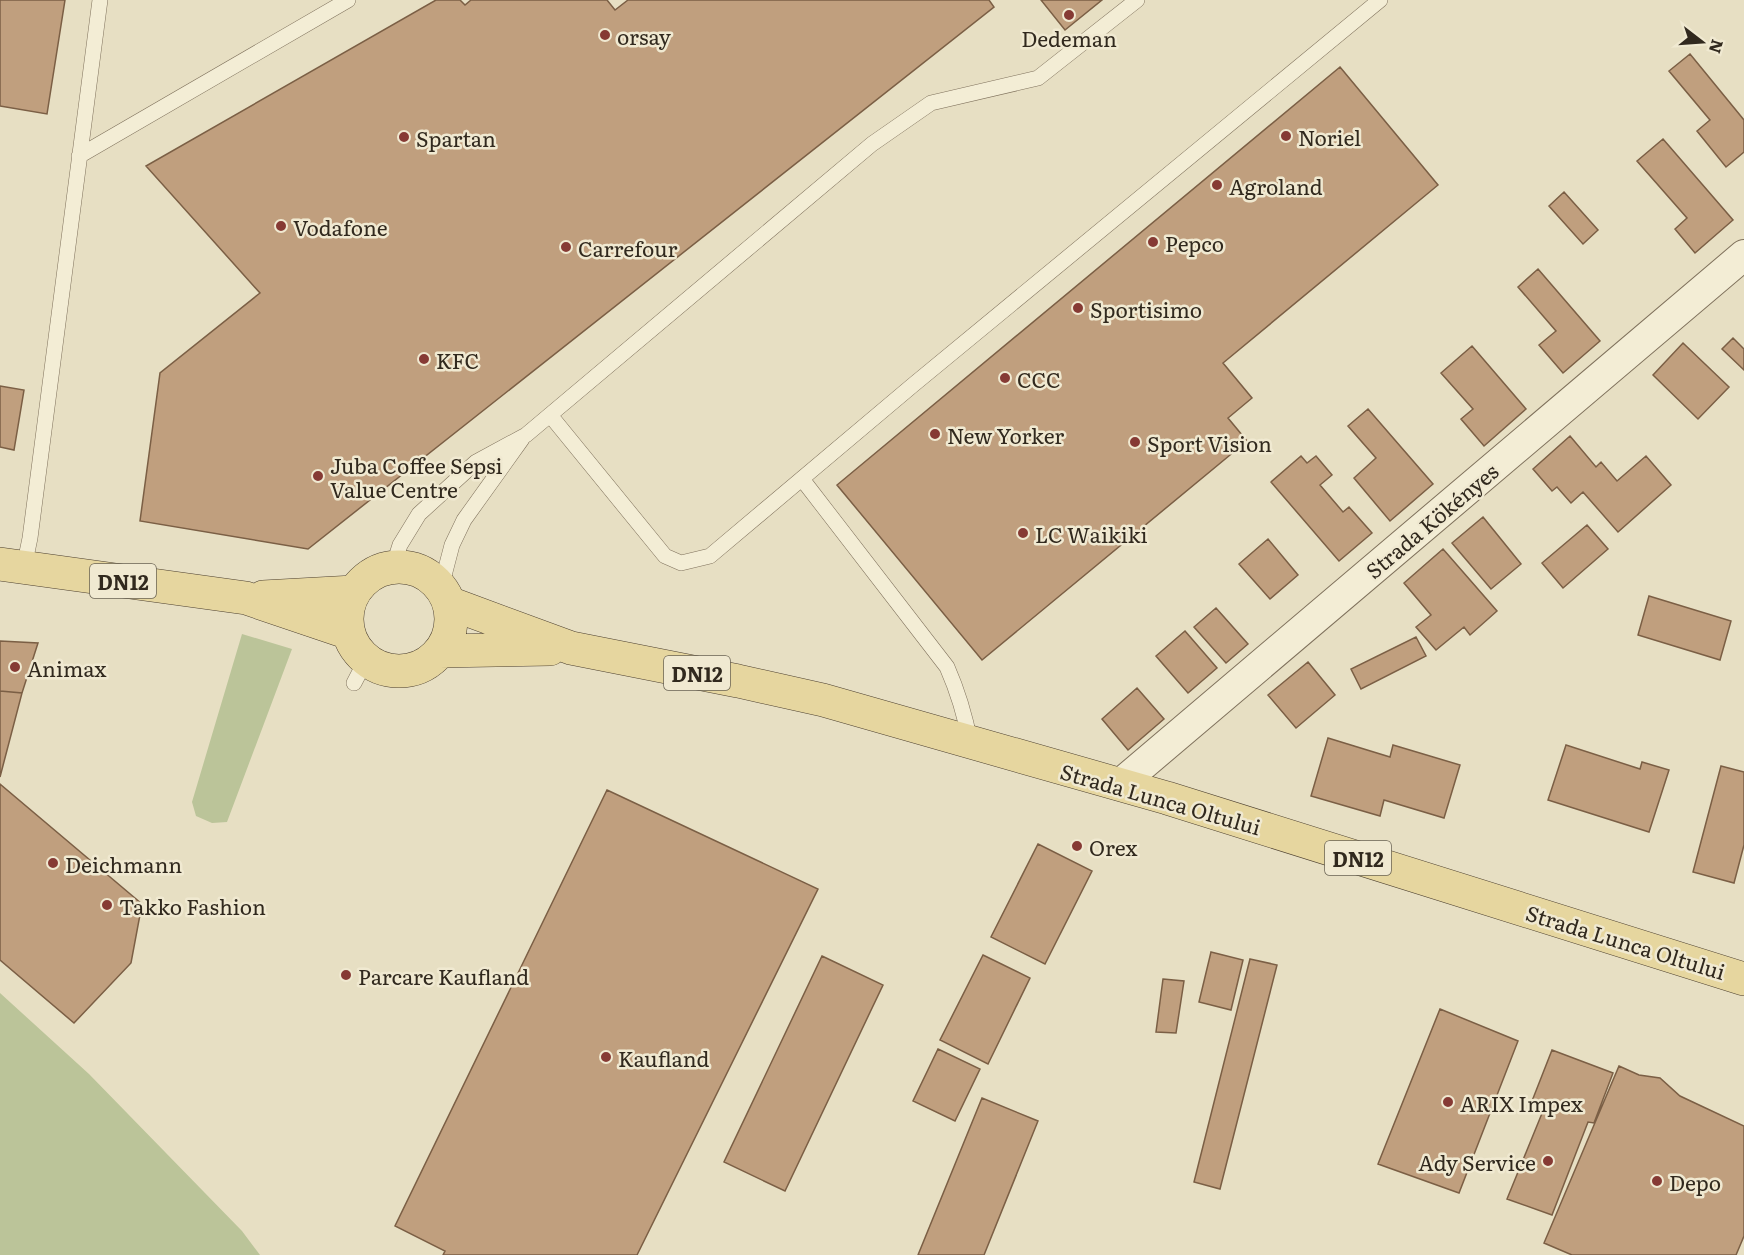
<svg xmlns="http://www.w3.org/2000/svg" width="1744" height="1255" font-family="Literata,serif">
	<style>
		.green { fill: #bbc499 }
		.building { fill: #c09f7e; stroke: #7b5f45; stroke-width: 1.5 }
		.lines { fill: none; stroke-linecap: round; stroke-linejoin: round }
		.service-casing { stroke: #7f715c; stroke-width: 16 }
		.minor-casing { stroke: #7f715c; stroke-width: 32 }
		.primary-casing { stroke: #4d4030; stroke-width: 34 }
		.service { stroke: #f3edd5; stroke-width: 15 }
		.minor { stroke: #f3edd5; stroke-width: 30 }
		.primary { stroke: #e6d69f; stroke-width: 33 }
		.poi-dot { fill: #863a34; stroke: #f0e9d1; stroke-width: 2 }
		.labels { text-anchor: middle; dominant-baseline: central; stroke-width: 5; stroke-linejoin: round; paint-order: stroke }
		.shield { fill: #f0e9d1; stroke: #6a6354; stroke-width: 1.5 }
		.shield-label { font-size: 20px; font-weight: bold; fill: #31291e }
		.poi-label { font-size: 21px; fill: #31291e; stroke: #f0e9d1; text-anchor: start }
		.street-label { font-size: 21px; fill: #31291e; stroke: #f0e9d1 }
	</style>
	<rect width="100%" height="100%" fill="#e7dfc3"/>
	<path class="green" d="M 242,634 L 292,649 L 227,822 L 212,823 L 196,816 L 192,802 Z
		M 0,993 L 89,1074 L 242,1231 L 260,1255 L 0,1255 Z"/>
	<path class="building" d="M 0,0 L 65,0 L 47,114 L 0,106 Z
		M 436,0 L 460,0 L 465,5 L 471,0 L 607,0 L 615,10 L 628,0 L 989,0 L 994,7 L 308,549 L 140,521 L 160,373 L 260,293 L 146,166 Z
		M 1041,0 L 1102,0 L 1065,30 Z
		M 1690,54 L 1744,120 L 1744,152 L 1726,167 L 1697,131 L 1710,120 L 1669,71 Z
		M 1340,67 L 1438,185 L 1223,363 L 1252,398 L 1228,418 L 1247,441 L 982,660 L 837,485 Z
		M 1663,139 L 1733,220 L 1695,253 L 1675,229 L 1687,218 L 1637,161 Z
		M 1564,192 L 1598,230 L 1583,244 L 1549,206 Z
		M 1538,269 L 1600,341 L 1563,373 L 1539,345 L 1556,331 L 1518,287 Z
		M 1733,338 L 1744,349 L 1744,370 L 1722,349 Z
		M 1683,343 L 1729,387 L 1698,419 L 1653,375 Z
		M 1472,346 L 1526,409 L 1484,446 L 1461,419 L 1473,409 L 1441,373 Z
		M 0,386 L 24,390 L 14,450 L 0,447 Z
		M 1368,409 L 1433,484 L 1390,521 L 1354,478 L 1376,458 L 1348,426 Z
		M 1570,436 L 1596,467 L 1601,462 L 1617,481 L 1646,456 L 1671,485 L 1618,532 L 1583,492 L 1571,503 L 1557,487 L 1552,491 L 1533,469 Z
		M 1301,456 L 1307,463 L 1316,456 L 1332,475 L 1320,485 L 1343,512 L 1349,507 L 1372,533 L 1339,561 L 1271,482 Z
		M 1483,517 L 1521,564 L 1491,589 L 1452,543 Z
		M 1587,525 L 1608,549 L 1563,588 L 1542,563 Z
		M 1268,539 L 1298,575 L 1270,599 L 1239,564 Z
		M 1443,549 L 1497,611 L 1470,635 L 1464,627 L 1436,650 L 1416,627 L 1431,615 L 1404,583 Z
		M 1649,596 L 1731,621 L 1720,660 L 1638,635 Z
		M 1216,608 L 1248,644 L 1226,663 L 1194,627 Z
		M 1185,631 L 1217,668 L 1188,693 L 1156,656 Z
		M 1416,637 L 1426,656 L 1361,689 L 1351,669 Z
		M 0,641 L 38,643 L 22,693 L 0,691 Z
		M 1308,662 L 1335,695 L 1296,728 L 1268,695 Z
		M 1137,688 L 1164,719 L 1128,750 L 1102,719 Z
		M 0,691 L 22,693 L 0,777 Z
		M 1328,738 L 1390,757 L 1393,745 L 1460,765 L 1444,818 L 1384,800 L 1380,816 L 1311,796 Z
		M 1566,745 L 1640,769 L 1642,762 L 1669,770 L 1649,832 L 1548,800 Z
		M 1721,766 L 1744,772 L 1744,845 L 1734,883 L 1693,872 Z
		M 0,784 L 142,904 L 131,963 L 74,1023 L 0,960 Z
		M 607,790 L 818,889 L 637,1255 L 443,1255 L 445,1251 L 395,1226 Z
		M 1038,844 L 1092,871 L 1045,964 L 991,937 Z
		M 1211,952 L 1243,960 L 1231,1010 L 1199,1002 Z
		M 983,955 L 1030,978 L 988,1064 L 940,1040 Z
		M 822,956 L 883,985 L 785,1191 L 724,1162 Z
		M 1250,959 L 1277,965 L 1220,1189 L 1194,1182 Z
		M 1163,979 L 1184,981 L 1176,1033 L 1156,1032 Z
		M 1440,1009 L 1518,1041 L 1459,1193 L 1378,1164 Z
		M 938,1049 L 980,1069 L 955,1121 L 913,1101 Z
		M 1552,1050 L 1613,1073 L 1594,1123 L 1588,1122 L 1552,1215 L 1507,1199 L 1545,1106 L 1532,1101 Z
		M 1619,1066 L 1639,1075 L 1660,1078 L 1680,1096 L 1744,1126 L 1744,1236 L 1736,1255 L 1572,1255 L 1544,1243 Z
		M 982,1098 L 1038,1121 L 984,1255 L 918,1255 Z"/>
	<g class="lines">
		<g class="service-casing">
			<path id="service" d="M 79,156 L 348,0
				M 550,415 L 665,556 L 681,563 L 710,556 L 913,385 L 1380,0
				M 802,479 L 947,667 C 958,692 965,715 970,742
				M 24,567 L 30,538 L 100,0
				M 393,567 L 400,545 L 419,514 L 476,462 L 526,435 L 872,144 L 931,103 L 1038,78 L 1137,0
				M 441,587 L 452,545 L 464,520 L 522,439
				M 354,683 L 366,660"/>
		</g>
		<g class="minor-casing">
			<path id="minor" d="M 1119,785 L 1744,255"/>
		</g>
		<g class="primary-casing">
			<path id="primary" d="M 0,564 L 246,598 L 349,633
				M347 619a52 52 0 1 1 104 0a52 52 0 1 1-104 0Z
				M 263,597 L 354,592
				M 449,603 L 571,648 L 738,681 L 823,700 L 1167,798 L 1744,979
				M 440,651 L 550,649"/>
		</g>
		<use href="#service" class="service"/>
		<use href="#minor" class="minor"/>
		<use href="#primary" class="primary"/>
	</g>
	<g class="poi-dot">
		<circle cx="1069" cy="15" r="6"/>
		<circle cx="605" cy="35" r="6"/>
		<circle cx="1286" cy="136" r="6"/>
		<circle cx="404" cy="137" r="6"/>
		<circle cx="1217" cy="185" r="6"/>
		<circle cx="281" cy="226" r="6"/>
		<circle cx="1153" cy="242" r="6"/>
		<circle cx="566" cy="247" r="6"/>
		<circle cx="1078" cy="308" r="6"/>
		<circle cx="424" cy="359" r="6"/>
		<circle cx="1005" cy="378" r="6"/>
		<circle cx="935" cy="434" r="6"/>
		<circle cx="1135" cy="442" r="6"/>
		<circle cx="318" cy="476" r="6"/>
		<circle cx="1023" cy="533" r="6"/>
		<circle cx="15" cy="667" r="6"/>
		<circle cx="1077" cy="846" r="6"/>
		<circle cx="53" cy="863" r="6"/>
		<circle cx="107" cy="905" r="6"/>
		<circle cx="346" cy="975" r="6"/>
		<circle cx="606" cy="1057" r="6"/>
		<circle cx="1448" cy="1102" r="6"/>
		<circle cx="1548" cy="1161" r="6"/>
		<circle cx="1657" cy="1181" r="6"/>
	</g>
	<g class="labels">
		<g class="shield">
			<rect x="90" y="564" width="66" height="34" rx="4.5"/>
			<rect x="664" y="656" width="66" height="34" rx="4.5"/>
			<rect x="1325" y="841" width="66" height="34" rx="4.5"/>
		</g>
		<g class="shield-label">
			<text x="123" y="581">DN12</text>
			<text x="697" y="673">DN12</text>
			<text x="1358" y="858">DN12</text>
		</g>
		<g class="poi-label">
			<text x="617" y="35">orsay</text>
			<text x="1069" y="37" text-anchor="middle">Dedeman</text>
			<text x="1298" y="136">Noriel</text>
			<text x="416" y="137">Spartan</text>
			<text x="1229" y="185">Agroland</text>
			<text x="293" y="226">Vodafone</text>
			<text x="1165" y="242">Pepco</text>
			<text x="578" y="247">Carrefour</text>
			<text x="1090" y="308">Sportisimo</text>
			<text x="436" y="359">KFC</text>
			<text x="1017" y="378">CCC</text>
			<text x="947" y="434">New Yorker</text>
			<text x="1147" y="442">Sport Vision</text>
			<text x="330" y="464">Juba Coffee Sepsi<tspan x="330" dy="24">Value Centre</tspan></text>
			<text x="1035" y="533">LC Waikiki</text>
			<text x="27" y="667">Animax</text>
			<text x="1089" y="846">Orex</text>
			<text x="65" y="863">Deichmann</text>
			<text x="119" y="905">Takko Fashion</text>
			<text x="358" y="975">Parcare Kaufland</text>
			<text x="618" y="1057">Kaufland</text>
			<text x="1460" y="1102">ARIX Impex</text>
			<text x="1536" y="1161" text-anchor="end">Ady Service</text>
			<text x="1669" y="1181">Depo</text>
		</g>
		<g class="street-label">
			<text transform="translate(1431 520) rotate(-40)">Strada Kökényes</text>
			<text transform="translate(1161 798) rotate(16)">Strada Lunca Oltului</text>
			<text transform="translate(1626 941) rotate(17)">Strada Lunca Oltului</text>
		</g>
	</g>
	<g transform="translate(1702 42) rotate(107)" stroke="#f0e9d1" stroke-width="4.5" paint-order="stroke">
	<path d="M0-4.5L10 22L0 15L-10 22Z" fill="#31291e"/>
	<text y="-9" font-size="16" font-weight="bold" text-anchor="middle" fill="#31291e">N</text>
	</g>
</svg>
